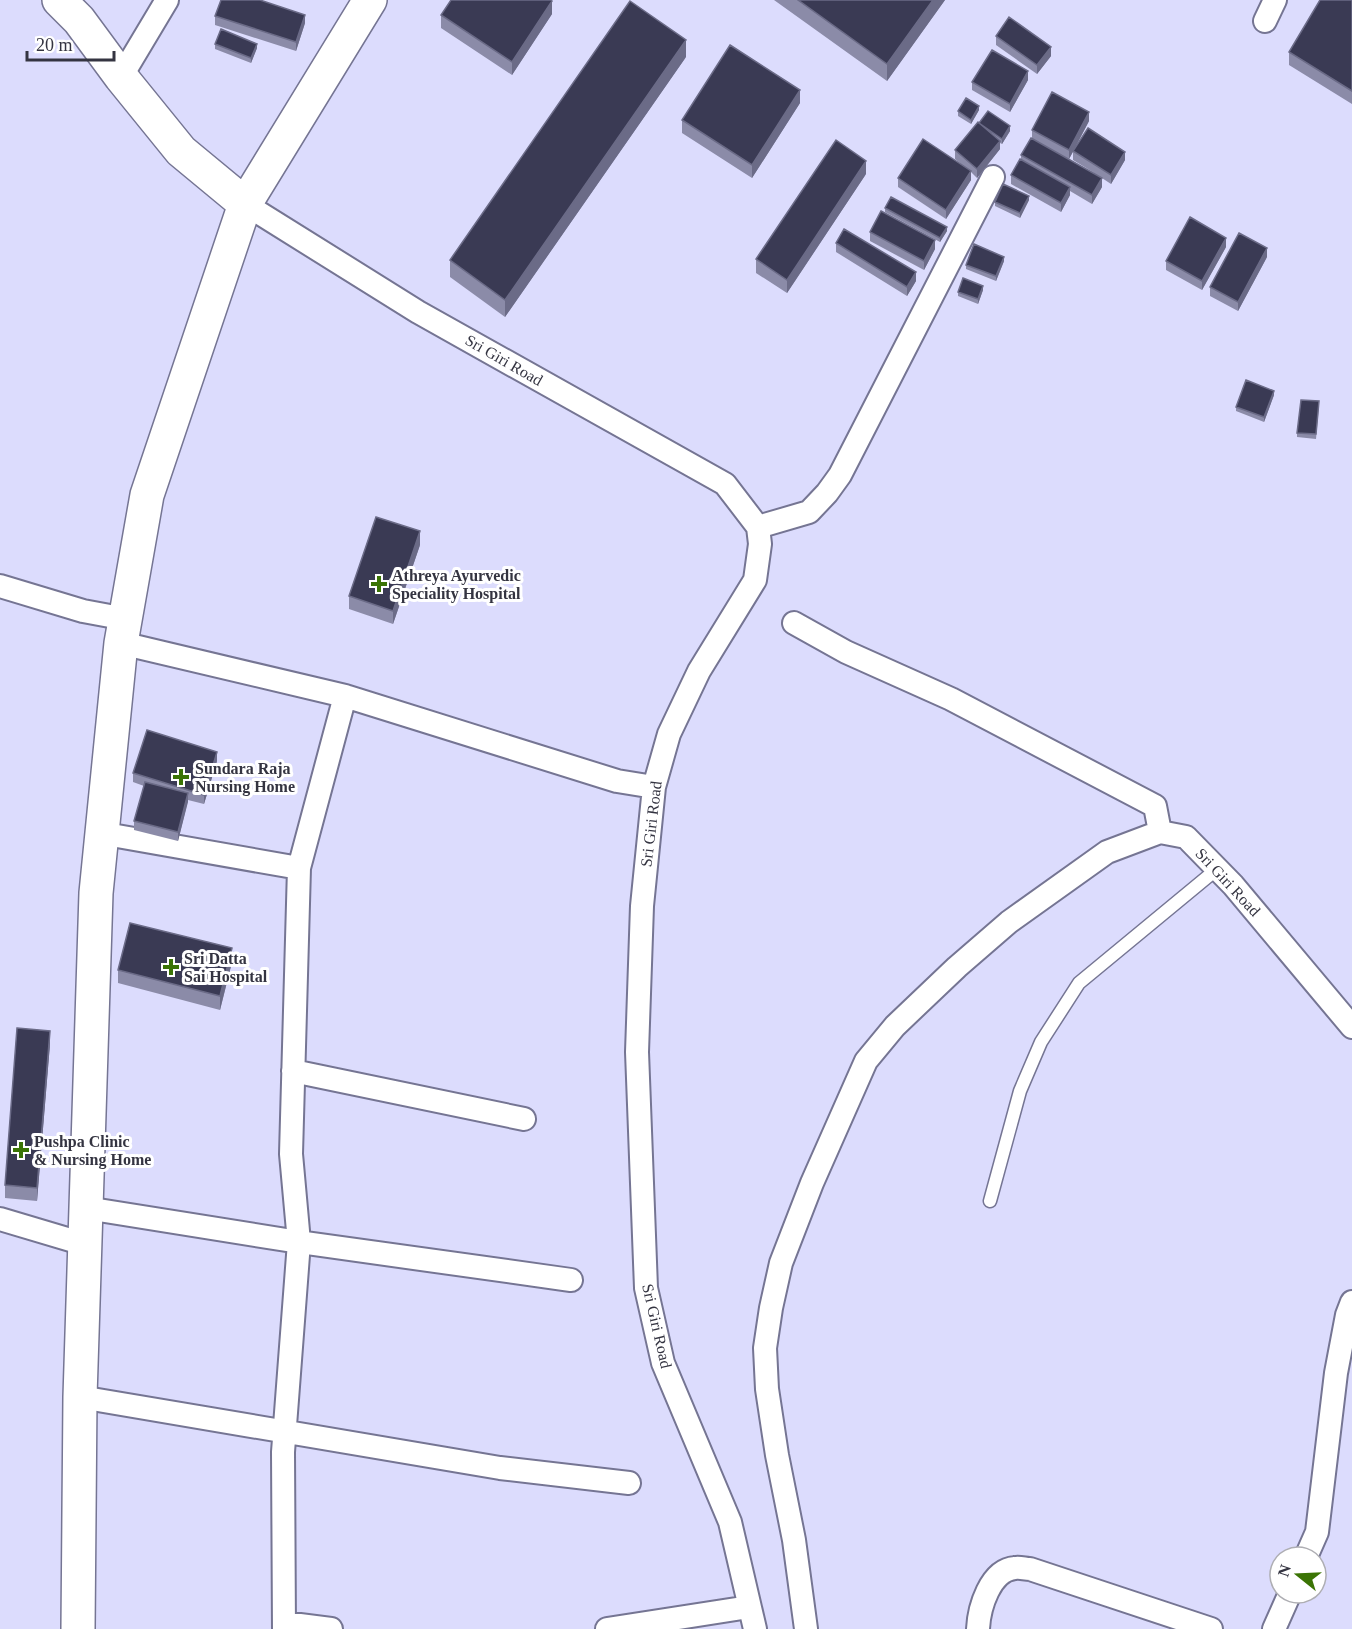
<svg xmlns="http://www.w3.org/2000/svg" width="1352" height="1629" font-family="Georgia,serif">
	<style>
		.lines { fill: none; stroke-linecap: round; stroke-linejoin: round }
		.lane-casing { stroke: #757593; stroke-width: 15 }
		.street-casing { stroke: #757593; stroke-width: 26 }
		.secondary-casing { stroke: #757593; stroke-width: 36 }
		.lane { stroke: #fff; stroke-width: 12 }
		.street { stroke: #fff; stroke-width: 22 }
		.secondary { stroke: #fff; stroke-width: 33 }
		.wall { fill: #8b8ba8; fill-rule: evenodd }
		.shaded-wall { fill: #6b6b87 }
		.building { fill: #3a3a54; stroke: #6b6b87; stroke-width: 1.5 }
		.poi-dot { fill: #3b7405; stroke: #fff; stroke-width: 2 }
		.labels { text-anchor: middle; dominant-baseline: central; stroke-width: 6; stroke-linejoin: round; paint-order: stroke }
		.street-label { font-size: 16px; fill: #343441; stroke: #fff }
		.poi-label { font-size: 16px; font-weight: bold; fill: #343441; stroke: #fff; text-anchor: start }
	</style>
	<rect width="100%" height="100%" fill="#dcdcfd"/>
	<g class="lines">
		<g class="lane-casing">
			<path id="lane" d="M 990,1201 L 1020,1091 L 1041,1042 L 1079,983 L 1217,869"/>
		</g>
		<g class="street-casing">
			<path id="street" d="M 1265,21 L 1275,0
				M 121,77 L 167,0
				M 245,204 L 418,312 L 725,484 L 758,527 L 760,544 L 755,580 L 699,671 L 669,734 L 654,787 L 642,906 L 637,1052 L 646,1288 L 663,1363 L 730,1522 L 755,1629
				M 758,527 L 809,512 L 827,493 L 840,475 L 993,177
				M 0,586 L 83,611 L 126,619
				M 794,623 L 846,652 L 951,699 L 1155,806 L 1160,832
				M 121,643 L 345,696 L 617,781 L 654,787
				M 100,833 L 299,868
				M 293,1071 L 524,1119
				M 86,1208 L 299,1242 L 571,1280
				M 0,1219 L 84,1244
				M 80,1397 L 500,1468 L 629,1483
				M 1306,1557 L 1317,1532 L 1336,1373 L 1347,1315 L 1352,1302
				M 284,1623 L 331,1629
				M 284,1629 L 283,1452 L 299,1242 L 291,1154 L 299,868 L 345,696
				M 607,1629 L 749,1607
				M 806,1629 L 794,1540 L 777,1455 L 767,1389 L 765,1348 L 771,1308 L 781,1263 L 812,1183 L 866,1061 L 895,1026 L 957,967 L 1009,922 L 1107,852 L 1160,832 L 1186,837 L 1233,885 L 1352,1027
				M 978,1629 C 979,1608 990,1570 1015,1568 C 1020,1567 1025,1569 1030,1569 L 1211,1629
				M 1274,1629 L 1290,1593"/>
		</g>
		<g class="secondary-casing">
			<path id="secondary" d="M 59,0 L 79,20 L 121,77 L 181,151 L 245,204
				M 78,1629 L 80,1397 L 96,893 L 121,643 L 147,495 L 245,204 L 370,0"/>
		</g>
		<use href="#lane" class="lane"/>
		<use href="#street" class="street"/>
		<use href="#secondary" class="secondary"/>
	</g>
	<path class="wall" d="M 774,0 L 945,0 L 887,81 Z
		M 1352,0 L 1352,104 L 1289,65 L 1289,52 Z
		M 552,14 L 512,75 L 441,28 L 441,15 Z
		M 215,16 L 305,23 L 296,51 L 215,25 Z
		M 996,36 L 1051,56 L 1037,74 L 996,45 Z
		M 215,44 L 257,48 L 251,63 L 215,49 Z
		M 686,57 L 505,317 L 450,277 L 450,260 Z
		M 1028,80 L 1010,112 L 972,90 L 972,82 Z
		M 800,103 L 752,178 L 682,133 L 682,120 Z
		M 979,110 L 971,124 L 958,116 L 958,111 Z
		M 1089,121 L 1074,150 L 1125,160 L 1111,184 L 1102,178 L 1102,187 L 1092,204 L 1070,191 L 1070,195 L 1061,212 L 1011,184 L 1011,175 L 1021,160 L 1021,155 L 1032,139 L 1032,130 ZM 1042,144 L 1069,159 L 1073,152 L 1073,160 L 1096,174 Z
		M 979,123 L 1010,131 L 1002,144 L 1000,143 L 1000,149 L 977,178 L 971,172 L 971,180 L 946,219 L 898,187 L 898,178 L 961,164 L 955,159 L 955,150 Z
		M 866,174 L 787,293 L 756,273 L 756,259 Z
		M 1029,200 L 1020,218 L 995,206 L 995,202 Z
		M 885,208 L 947,231 L 940,242 L 885,212 Z
		M 870,232 L 935,249 L 924,270 L 870,241 Z
		M 836,243 L 916,281 L 907,296 L 836,252 Z
		M 1226,247 L 1202,290 L 1166,270 L 1166,261 Z
		M 1267,257 L 1238,311 L 1210,296 L 1210,287 Z
		M 1004,261 L 996,281 L 966,269 L 966,265 Z
		M 983,290 L 978,304 L 958,296 L 958,292 Z
		M 1274,395 L 1264,422 L 1236,411 L 1236,407 Z
		M 1319,406 L 1316,439 L 1297,437 L 1297,433 Z
		M 420,545 L 393,624 L 349,609 L 349,596 Z
		M 217,761 L 204,804 L 188,800 L 178,841 L 134,830 L 134,821 L 144,786 L 133,782 L 133,773 Z
		M 232,962 L 220,1010 L 118,983 L 118,970 Z
		M 50,1044 L 37,1201 L 5,1198 L 5,1185 Z"/>
	<path class="shaded-wall" d="M 933,0 L 945,0 L 887,81 L 887,64 Z
		M 552,1 L 552,14 L 512,75 L 512,62 Z
		M 305,15 L 305,23 L 296,51 L 296,42 Z
		M 686,40 L 686,57 L 505,317 L 505,300 Z
		M 257,44 L 257,48 L 251,63 L 251,58 Z
		M 1051,47 L 1051,56 L 1037,74 L 1037,65 Z
		M 1028,71 L 1028,80 L 1010,112 L 1010,104 Z
		M 800,90 L 800,103 L 752,178 L 752,165 Z
		M 979,106 L 979,110 L 971,124 L 971,120 Z
		M 1089,112 L 1089,121 L 1069,159 L 1069,150 Z
		M 1010,126 L 1010,131 L 1002,144 L 1002,139 Z
		M 1000,141 L 1000,149 L 977,178 L 977,169 Z
		M 1125,152 L 1125,160 L 1111,184 L 1111,175 Z
		M 866,161 L 866,174 L 787,293 L 787,280 Z
		M 971,171 L 971,180 L 946,219 L 946,210 Z
		M 1102,178 L 1102,187 L 1092,204 L 1092,195 Z
		M 1070,187 L 1070,195 L 1061,212 L 1061,203 Z
		M 1029,196 L 1029,200 L 1020,218 L 1020,213 Z
		M 947,227 L 947,231 L 940,242 L 940,238 Z
		M 1226,238 L 1226,247 L 1202,290 L 1202,281 Z
		M 935,240 L 935,249 L 924,270 L 924,261 Z
		M 1267,248 L 1267,257 L 1238,311 L 1238,302 Z
		M 1004,257 L 1004,261 L 996,281 L 996,276 Z
		M 916,272 L 916,281 L 907,296 L 907,287 Z
		M 983,286 L 983,290 L 978,304 L 978,299 Z
		M 1274,391 L 1274,395 L 1264,422 L 1264,417 Z
		M 420,531 L 420,545 L 393,624 L 393,611 Z
		M 217,752 L 217,761 L 204,804 L 204,795 Z
		M 188,793 L 188,802 L 178,841 L 178,832 Z
		M 232,948 L 232,962 L 220,1010 L 220,996 Z
		M 50,1031 L 50,1044 L 37,1201 L 37,1188 Z"/>
	<path class="building" d="M 221,0 L 260,0 L 305,15 L 296,42 L 215,16 Z
		M 451,0 L 551,0 L 552,1 L 512,62 L 441,15 Z
		M 798,0 L 933,0 L 887,64 Z
		M 1320,0 L 1352,0 L 1352,91 L 1289,52 Z
		M 630,1 L 686,40 L 505,300 L 450,260 Z
		M 1009,17 L 1051,47 L 1037,65 L 996,36 Z
		M 221,29 L 257,44 L 251,58 L 215,44 Z
		M 730,45 L 800,90 L 752,165 L 682,120 Z
		M 992,50 L 1028,71 L 1010,104 L 972,82 Z
		M 1052,92 L 1089,112 L 1069,150 L 1032,130 Z
		M 966,98 L 979,106 L 971,120 L 958,111 Z
		M 988,111 L 1010,126 L 1002,139 L 979,123 Z
		M 978,122 L 1000,141 L 977,169 L 955,150 Z
		M 1088,128 L 1125,152 L 1111,175 L 1073,151 Z
		M 1031,138 L 1102,178 L 1092,195 L 1021,155 Z
		M 923,139 L 971,171 L 946,210 L 898,178 Z
		M 836,140 L 866,161 L 787,280 L 756,259 Z
		M 1020,159 L 1070,187 L 1061,203 L 1011,175 Z
		M 1003,184 L 1029,196 L 1020,213 L 995,202 Z
		M 891,197 L 947,227 L 940,238 L 885,208 Z
		M 881,211 L 935,240 L 924,261 L 870,232 Z
		M 1190,217 L 1226,238 L 1202,281 L 1166,261 Z
		M 844,229 L 916,272 L 907,287 L 836,243 Z
		M 1239,233 L 1267,248 L 1238,302 L 1210,287 Z
		M 974,244 L 1004,257 L 996,276 L 966,265 Z
		M 963,278 L 983,286 L 978,299 L 958,292 Z
		M 1246,380 L 1274,391 L 1264,417 L 1236,407 Z
		M 1301,400 L 1319,401 L 1316,434 L 1297,433 Z
		M 376,517 L 420,531 L 393,611 L 349,596 Z
		M 147,730 L 217,752 L 204,795 L 133,773 Z
		M 145,782 L 188,793 L 178,832 L 134,821 Z
		M 130,923 L 232,948 L 220,996 L 118,970 Z
		M 17,1028 L 50,1031 L 37,1188 L 5,1185 Z"/>
	<g class="poi-dot">
		<path d="M376 575h6v6h6v6h-6v6h-6v-6h-6v-6h6z"/>
		<path d="M178 768h6v6h6v6h-6v6h-6v-6h-6v-6h6z"/>
		<path d="M168 958h6v6h6v6h-6v6h-6v-6h-6v-6h6z"/>
		<path d="M18 1141h6v6h6v6h-6v6h-6v-6h-6v-6h6z"/>
	</g>
	<g class="labels">
		<g class="street-label">
			<text transform="translate(504 360) rotate(30)">Sri Giri Road</text>
			<text transform="translate(651 824) rotate(-83)">Sri Giri Road</text>
			<text transform="translate(1228 882) rotate(47)">Sri Giri Road</text>
			<text transform="translate(657 1326) rotate(77)">Sri Giri Road</text>
		</g>
		<g class="poi-label">
			<text x="392" y="575">Athreya Ayurvedic<tspan x="392" dy="18">Speciality Hospital</tspan></text>
			<text x="195" y="768">Sundara Raja<tspan x="195" dy="18">Nursing Home</tspan></text>
			<text x="184" y="958">Sri Datta<tspan x="184" dy="18">Sai Hospital</tspan></text>
			<text x="34" y="1141">Pushpa Clinic<tspan x="34" dy="18">&amp; Nursing Home</tspan></text>
		</g>
	</g>
	<g transform="translate(1298 1575) rotate(288)"><circle r="28" fill="#ffffff" stroke="#aeaeb3" stroke-width="1.5"/>
	<path d="M0-4.5L10 22L0 15L-10 22Z" fill="#3b7405"/>
	<text y="-9" font-size="16" font-weight="bold" text-anchor="middle" fill="#343441">N</text>
	</g>
	<path d="M27 51v9h87v-9" fill="none" stroke="#343441" stroke-width="3"/>
	<text x="36" y="51" font-size="18" fill="#343441" stroke="#ffffff" stroke-width="4.5" paint-order="stroke">20 m</text>
</svg>
